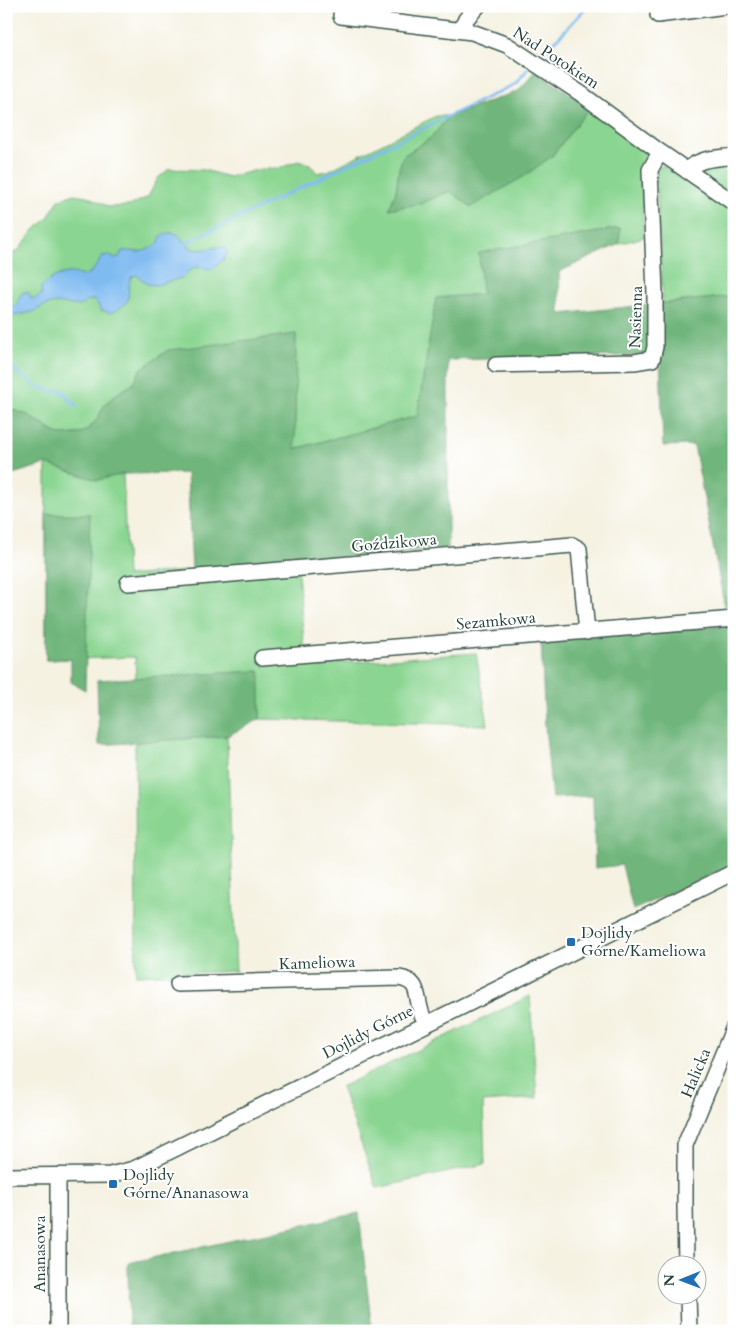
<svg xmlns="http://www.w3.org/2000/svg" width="740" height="1337" font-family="Cardo,serif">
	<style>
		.green { fill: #8ad591; stroke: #548962 }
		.forest { fill: #6fb67b; stroke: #477a58 }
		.water { fill: #7fbbf1; stroke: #4f7c92 }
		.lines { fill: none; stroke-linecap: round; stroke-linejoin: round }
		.stream { stroke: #7fbbf1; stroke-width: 3 }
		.minor-casing { stroke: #3f584e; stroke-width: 18 }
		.minor { stroke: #fff; stroke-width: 15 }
		.poi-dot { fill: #1f6fb2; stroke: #fff; stroke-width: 2 }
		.labels { text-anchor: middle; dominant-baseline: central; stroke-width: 4; stroke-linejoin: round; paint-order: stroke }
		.street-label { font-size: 16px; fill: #1f3d34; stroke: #fff }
		.poi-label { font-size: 16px; fill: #1f3d34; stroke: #fff; text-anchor: start }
	</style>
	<rect width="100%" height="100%" fill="#fff"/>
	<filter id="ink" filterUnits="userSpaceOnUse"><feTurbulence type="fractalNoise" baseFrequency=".02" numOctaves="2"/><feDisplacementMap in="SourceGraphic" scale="10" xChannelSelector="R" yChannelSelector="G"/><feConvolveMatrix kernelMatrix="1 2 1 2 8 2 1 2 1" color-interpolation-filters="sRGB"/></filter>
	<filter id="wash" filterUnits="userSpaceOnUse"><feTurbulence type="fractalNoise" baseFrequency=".0096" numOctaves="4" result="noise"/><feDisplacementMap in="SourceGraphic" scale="20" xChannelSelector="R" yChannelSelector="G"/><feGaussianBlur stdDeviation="1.12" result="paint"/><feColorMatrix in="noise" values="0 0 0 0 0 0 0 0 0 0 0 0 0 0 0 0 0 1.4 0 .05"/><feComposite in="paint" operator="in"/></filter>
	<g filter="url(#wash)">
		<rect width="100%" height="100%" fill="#f5f2e2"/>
		<path class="green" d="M 590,107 L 649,155 L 641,167 L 644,237 L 619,244 L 620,228 L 480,253 L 482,294 L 436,298 L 418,416 L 294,449 L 296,334 L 153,362 L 141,369 L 133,384 L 118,393 L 105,404 L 97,419 L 89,429 L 78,434 L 59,435 L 42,424 L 13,410 L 6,412 L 6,257 L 19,250 L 33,231 L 47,219 L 58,201 L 63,198 L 74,194 L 87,196 L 109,207 L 129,206 L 148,197 L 158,178 L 169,169 L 204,170 L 229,177 L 257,170 L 280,168 L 298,161 L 310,164 L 317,173 L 328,171 L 436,116 L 449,116 L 432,137 L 403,156 L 399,169 L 396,192 L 390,208 L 420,204 L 450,191 L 552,156 Z
			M 662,165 L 690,185 L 703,170 L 734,166 L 734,296 L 663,303 L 656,173 Z
			M 46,464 L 97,480 L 123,474 L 127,576 L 297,561 L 306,665 L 476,653 L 488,725 L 260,719 L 259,671 L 136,678 L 135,657 L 46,660 Z
			M 227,736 L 236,971 L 136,975 L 135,742 Z
			M 530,996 L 537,1098 L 483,1102 L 485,1164 L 377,1188 L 341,1087 Z"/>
		<path class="forest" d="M 536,71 L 590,107 L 552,156 L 523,177 L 471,207 L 450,191 L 420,204 L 389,209 L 396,192 L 399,169 L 403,156 L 432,137 L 449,116 L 518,91 Z
			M 620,228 L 619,244 L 559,272 L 560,314 L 734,296 L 734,613 L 726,614 L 694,445 L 663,446 L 660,355 L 448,360 L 448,548 L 192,570 L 187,473 L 123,474 L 97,480 L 46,464 L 6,476 L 6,412 L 13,410 L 26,414 L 59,435 L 78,434 L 89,429 L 97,419 L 105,404 L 118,393 L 133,384 L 141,369 L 168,350 L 296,334 L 295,449 L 417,416 L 436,298 L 482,294 L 479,253 Z
			M 46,514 L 90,514 L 85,690 L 71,682 L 71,659 L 46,660 Z
			M 734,625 L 734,864 L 633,910 L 622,865 L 595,868 L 593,796 L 552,798 L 545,726 L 541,640 Z
			M 260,671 L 260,719 L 227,736 L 99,745 L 97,680 Z
			M 359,1213 L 372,1331 L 129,1331 L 128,1263 Z"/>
		<path class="water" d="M 169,233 C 176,233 179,233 182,240 L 188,242 L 190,248 C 203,253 212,246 225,247 L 227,253 L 224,259 L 213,269 L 196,267 L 189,271 L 182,278 L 156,285 L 147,284 L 137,275 L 131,277 C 124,298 137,300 111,313 L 101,310 L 95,300 L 87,301 L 80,306 L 56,303 L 44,306 L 33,312 L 6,317 L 6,309 L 18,304 L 19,298 L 23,292 L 28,292 L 32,299 L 38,297 L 42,294 L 41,287 C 52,277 67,268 82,276 C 93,273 97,266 102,256 L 108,255 L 113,258 L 119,257 L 122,251 C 128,250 134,252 139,252 C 146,251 152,247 158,244 L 161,236 Z"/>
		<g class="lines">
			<path class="stream" d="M 539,58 L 588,6
				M 186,243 L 515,84 L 529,68
				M 6,357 C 11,362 12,367 16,371 C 23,378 31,380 37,388 L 47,388 L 51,392 L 61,390 L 77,407"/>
		</g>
	</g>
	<g filter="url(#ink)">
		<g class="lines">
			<g class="minor-casing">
				<path id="minor" d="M 342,6 L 341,16 L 472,32 L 507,45 L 580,93 L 660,152 L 734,203
					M 658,15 L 726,6
					M 461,30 L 466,19 L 478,6
					M 687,171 C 698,157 717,159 734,156
					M 496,365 L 634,362 L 652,359 L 655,347 L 655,293 L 650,170 L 660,152
					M 128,583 L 572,545 L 579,549 L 587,632
					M 262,658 L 734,619
					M 178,984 L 399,978 C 418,981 416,992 420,1008 C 421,1013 423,1018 426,1023
					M 6,1176 L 110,1175 L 134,1169 L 734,872
					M 58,1176 L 58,1331
					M 686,1264 L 685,1206 L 685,1145 L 734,1027
					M 688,1294 L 689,1331"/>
			</g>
			<use href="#minor" class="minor"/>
		</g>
	</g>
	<g class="poi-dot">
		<rect x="566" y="937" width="10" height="10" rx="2.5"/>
		<rect x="108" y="1179" width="10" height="10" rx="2.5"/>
	</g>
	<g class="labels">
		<g class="street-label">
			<text transform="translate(556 58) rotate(33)">Nad Potokiem</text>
			<text transform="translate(636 317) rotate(-88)">Nasienna</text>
			<text transform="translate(394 543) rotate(-5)">Goździkowa</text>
			<text transform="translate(496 621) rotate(-5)">Sezamkowa</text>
			<text transform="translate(317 963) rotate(-2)">Kameliowa</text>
			<text transform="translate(368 1032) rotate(-27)">Dojlidy Górne</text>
			<text transform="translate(696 1073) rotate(-67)">Halicka</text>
			<text transform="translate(40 1254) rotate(-90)">Ananasowa</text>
		</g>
		<g class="poi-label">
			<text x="581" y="933">Dojlidy<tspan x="581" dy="18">Górne/Kameliowa</tspan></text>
			<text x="123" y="1175">Dojlidy<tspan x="123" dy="18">Górne/Ananasowa</tspan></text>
		</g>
	</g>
	<rect width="740" height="1337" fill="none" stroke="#fff" stroke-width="25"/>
	<g transform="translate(682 1280) rotate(269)"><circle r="24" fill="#ffffff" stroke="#a5b1ae"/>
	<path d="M0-4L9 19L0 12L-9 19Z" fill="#1f6fb2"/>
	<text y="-8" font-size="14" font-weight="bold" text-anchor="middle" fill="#1f3d34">N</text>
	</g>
</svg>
